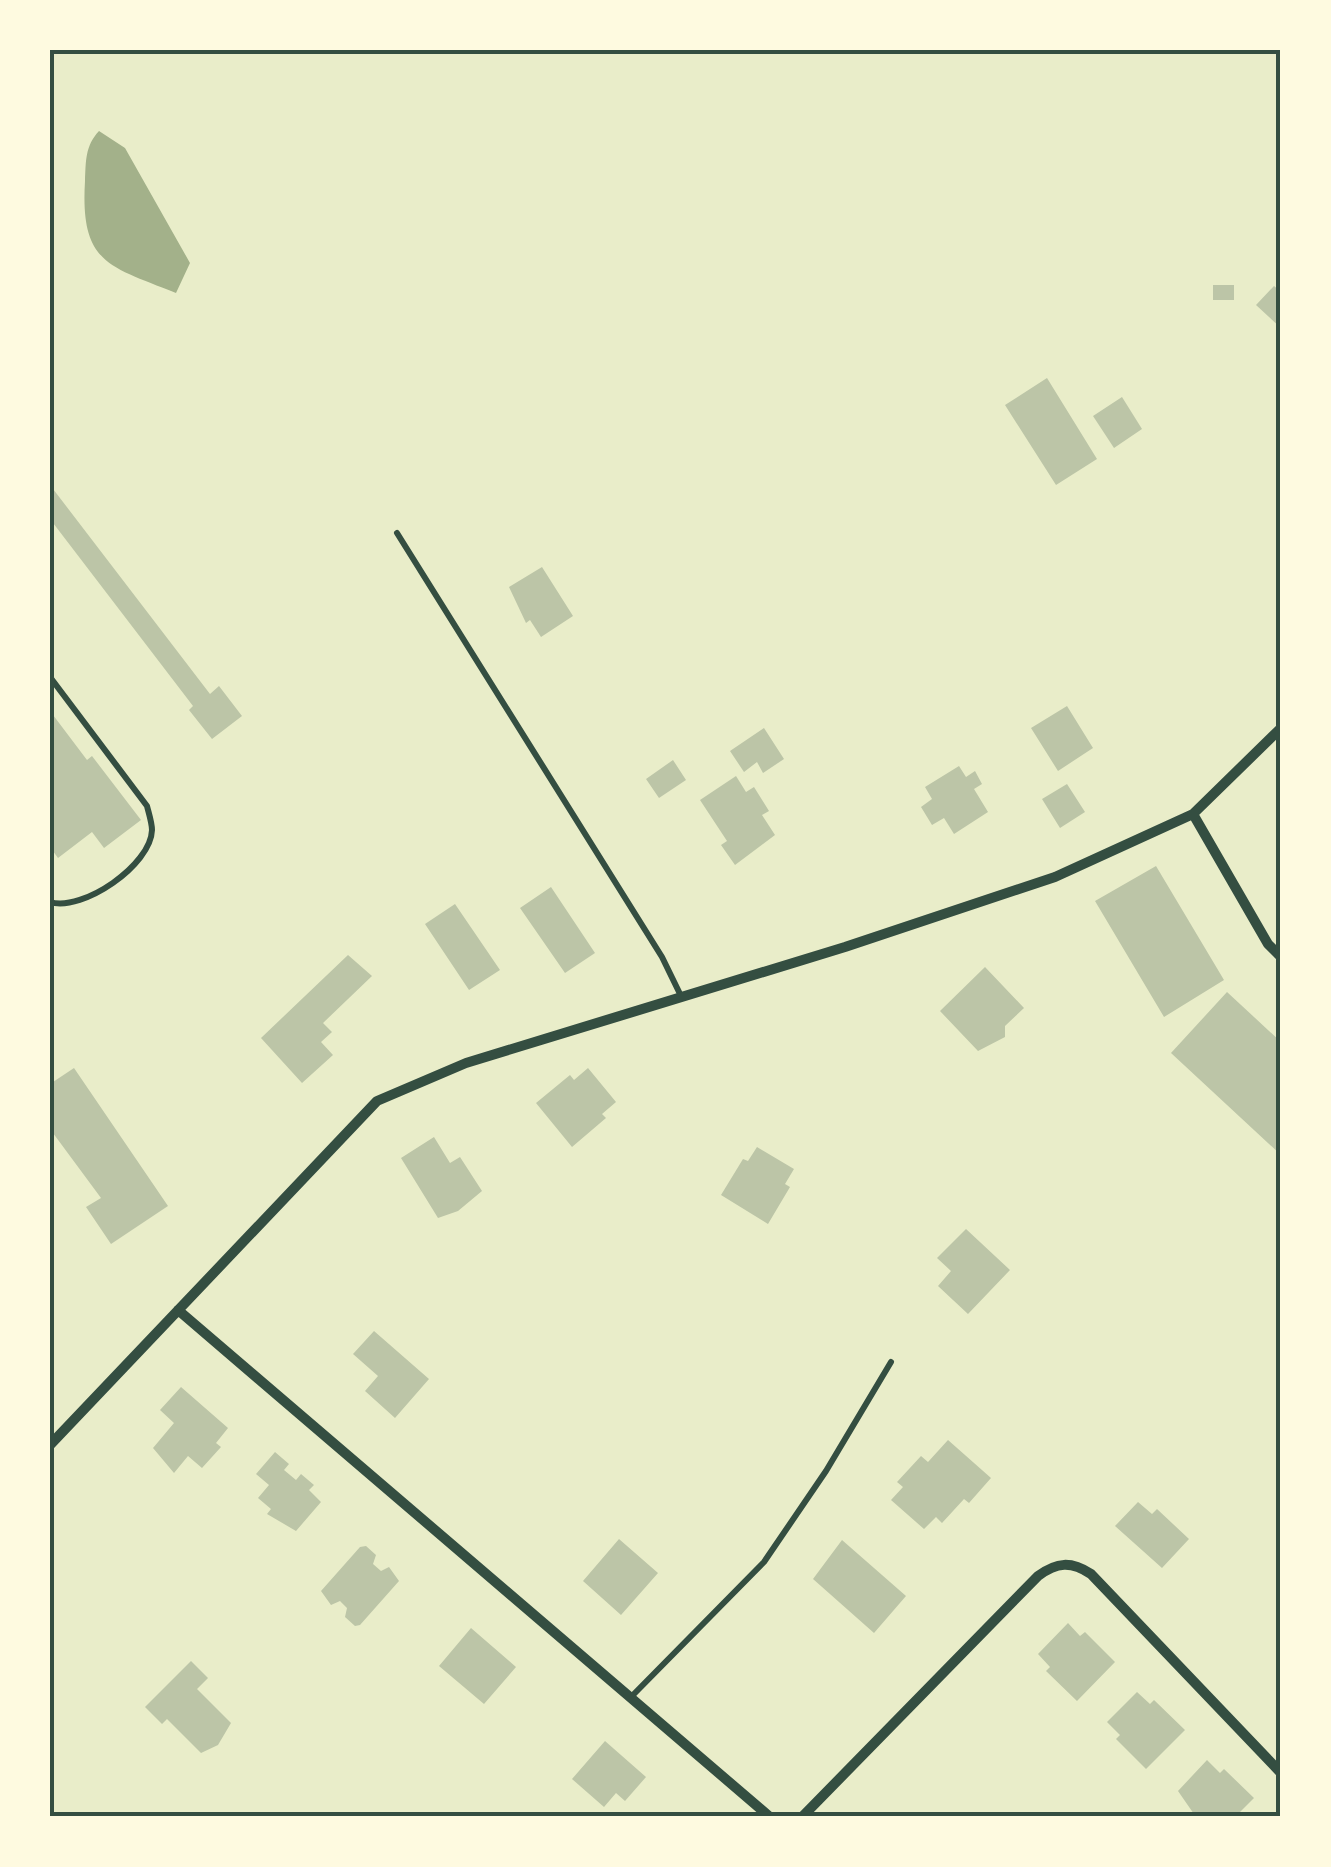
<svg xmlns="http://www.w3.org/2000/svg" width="1331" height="1867" font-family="'Public Sans',sans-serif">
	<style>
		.water { fill: #a3b18a }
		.building { fill: #bcc5a7 }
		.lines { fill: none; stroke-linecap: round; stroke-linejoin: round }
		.service { stroke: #344e41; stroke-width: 6 }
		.minor { stroke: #344e41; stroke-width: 10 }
		.neatline { fill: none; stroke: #344e41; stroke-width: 4 }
	</style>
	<rect width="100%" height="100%" fill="#e9edc9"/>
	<path class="water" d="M 99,131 L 125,148 L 190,263 L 176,293 C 109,266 80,264 85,181 C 86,161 85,146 99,131 Z"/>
	<path class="building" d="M 1213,285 L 1234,285 L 1234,300 L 1213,300 Z
		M 1274,286 L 1281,292 L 1281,328 L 1256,305 Z
		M 1047,378 L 1097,459 L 1056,485 L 1005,405 Z
		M 1122,397 L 1142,429 L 1114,448 L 1093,416 Z
		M 50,485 L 210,694 L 219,686 L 242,716 L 212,739 L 189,710 L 193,706 L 50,519 Z
		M 542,567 L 573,616 L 541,637 L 530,620 L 526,623 L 509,587 Z
		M 1067,706 L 1093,748 L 1058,771 L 1031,728 Z
		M 50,711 L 87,760 L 92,756 L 141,820 L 104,848 L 92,832 L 58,858 L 50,847 Z
		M 764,728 L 784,759 L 763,773 L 757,762 L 744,772 L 730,751 Z
		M 673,760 L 686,780 L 659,798 L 646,779 Z
		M 959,766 L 966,777 L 975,771 L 982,784 L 974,789 L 988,812 L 954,834 L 944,818 L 932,825 L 921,807 L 932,799 L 925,787 Z
		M 736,776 L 746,792 L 754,787 L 769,811 L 762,815 L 775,835 L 735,865 L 721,845 L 727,841 L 700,800 Z
		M 1067,784 L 1085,812 L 1060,828 L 1042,799 Z
		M 1156,866 L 1224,980 L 1164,1017 L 1095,901 Z
		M 551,887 L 595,953 L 565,973 L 520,908 Z
		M 455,904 L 500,970 L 469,990 L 425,924 Z
		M 348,955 L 372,976 L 323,1023 L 332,1032 L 321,1042 L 333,1055 L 302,1083 L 261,1038 Z
		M 985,967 L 1024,1008 L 1005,1026 L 1005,1037 L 978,1051 L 940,1011 Z
		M 1227,992 L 1281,1042 L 1281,1155 L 1171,1053 Z
		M 74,1068 L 168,1206 L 111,1244 L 86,1207 L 101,1198 L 50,1129 L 50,1084 Z
		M 588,1068 L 616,1102 L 602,1114 L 606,1118 L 572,1147 L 536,1103 L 570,1075 L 574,1080 Z
		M 434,1137 L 450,1163 L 460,1157 L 482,1191 L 458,1211 L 438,1218 L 401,1158 Z
		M 757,1147 L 794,1169 L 785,1184 L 790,1187 L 768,1224 L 721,1195 L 743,1159 L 748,1161 Z
		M 966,1229 L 1010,1270 L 968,1314 L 938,1286 L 951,1271 L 937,1258 Z
		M 374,1331 L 429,1379 L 395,1418 L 365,1391 L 378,1376 L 353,1354 Z
		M 181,1387 L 228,1428 L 216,1443 L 221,1447 L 202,1468 L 188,1456 L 174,1473 L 153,1448 L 174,1423 L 160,1410 Z
		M 948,1440 L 991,1478 L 969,1503 L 964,1499 L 942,1523 L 936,1517 L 924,1529 L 891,1500 L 903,1487 L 897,1482 L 921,1456 L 928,1462 Z
		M 275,1452 L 289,1464 L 284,1470 L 296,1480 L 301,1474 L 314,1485 L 309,1490 L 321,1502 L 296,1531 L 267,1514 L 271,1509 L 258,1498 L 269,1485 L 256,1474 Z
		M 1138,1502 L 1152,1514 L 1157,1509 L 1189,1539 L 1162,1568 L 1115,1526 Z
		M 619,1539 L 658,1573 L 621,1615 L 583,1581 Z
		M 842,1540 L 906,1596 L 874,1633 L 813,1579 Z
		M 366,1546 L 376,1555 L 373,1564 L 381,1571 L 389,1567 L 399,1581 L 360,1625 L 355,1626 L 345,1617 L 347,1608 L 340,1601 L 331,1605 L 321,1591 L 360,1547 Z
		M 1068,1623 L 1080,1636 L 1085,1632 L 1115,1662 L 1077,1701 L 1046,1671 L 1050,1667 L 1038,1654 Z
		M 471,1628 L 516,1667 L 484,1704 L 439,1666 Z
		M 191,1661 L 208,1678 L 197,1689 L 231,1723 L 218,1745 L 201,1753 L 167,1719 L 162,1724 L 145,1707 Z
		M 1137,1692 L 1150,1704 L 1154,1700 L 1185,1730 L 1146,1769 L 1116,1739 L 1120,1735 L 1107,1722 Z
		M 605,1741 L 646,1777 L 625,1801 L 616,1793 L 604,1807 L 572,1779 Z
		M 1207,1760 L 1220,1773 L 1224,1769 L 1254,1798 L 1235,1817 L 1196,1817 L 1178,1791 Z"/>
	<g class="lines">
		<path class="service" d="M 397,533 L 662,957 L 681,996
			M 50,677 L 147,806 C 149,814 152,823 152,830 C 151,865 83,912 50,902
			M 631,1697 L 764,1562 L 826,1471 L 891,1362"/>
		<path class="minor" d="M 1193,814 L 1268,944 L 1281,957
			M 178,1310 L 770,1817
			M 50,1445 L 377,1101 L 466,1063 L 845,947 L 1055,877 L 1193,814 L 1281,728
			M 802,1817 L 1038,1576 C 1057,1562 1071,1561 1091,1574 L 1281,1773"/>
	</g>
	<rect width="1331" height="1867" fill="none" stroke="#fefae0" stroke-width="105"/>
	<rect x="52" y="52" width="1226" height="1762" class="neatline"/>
</svg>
